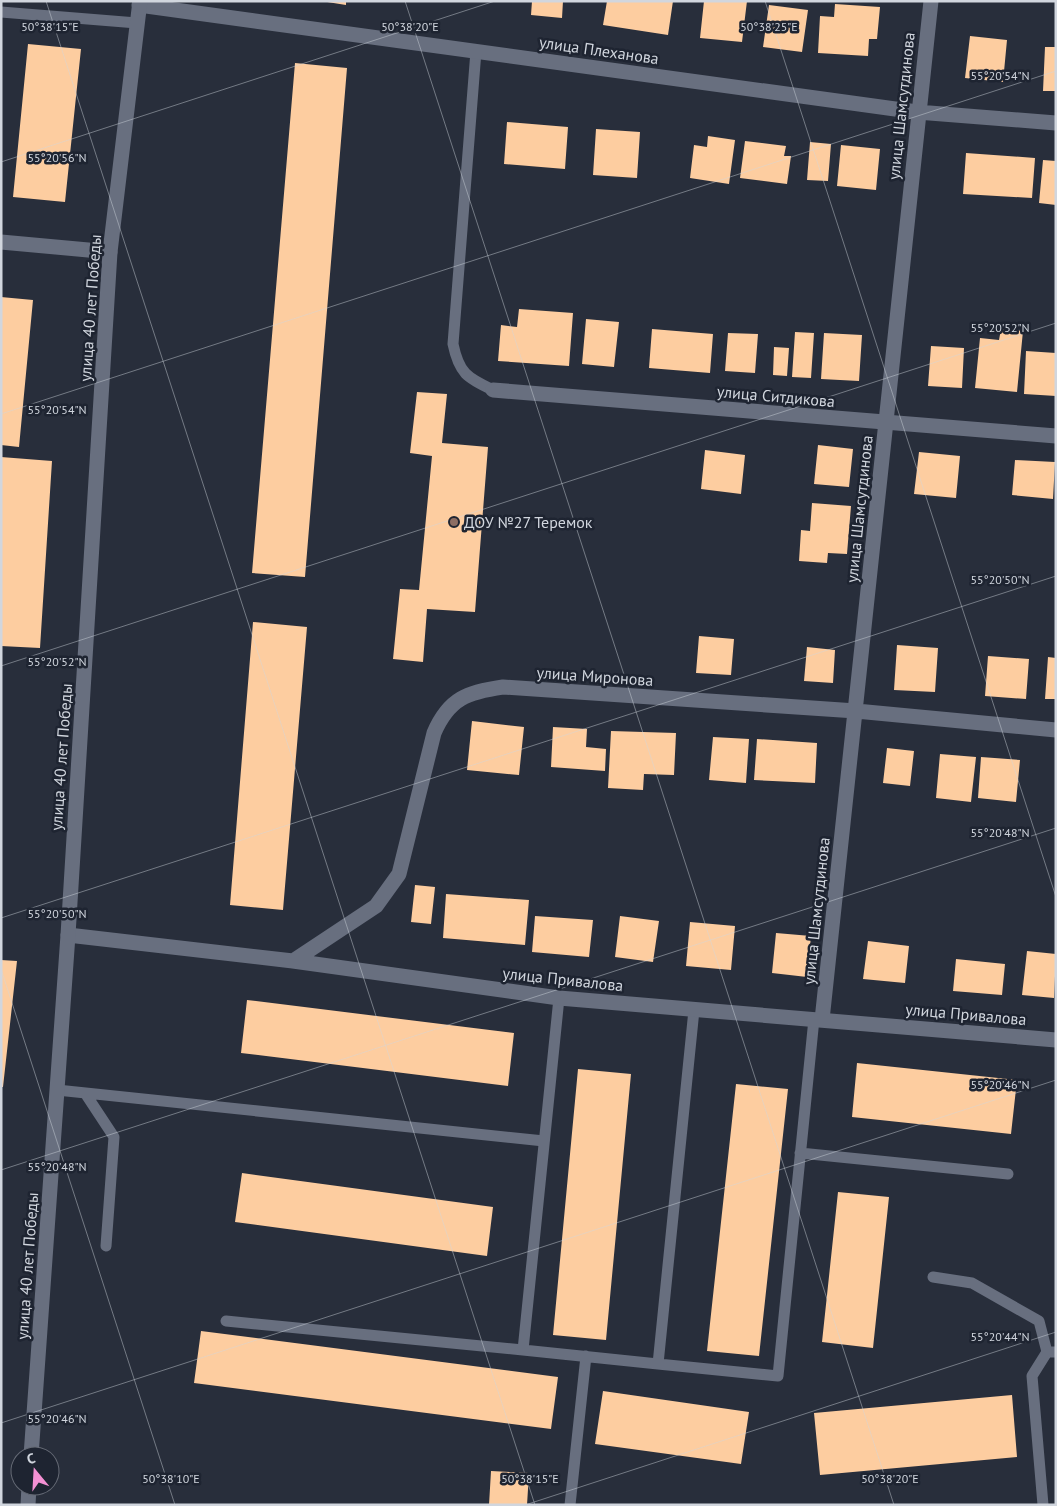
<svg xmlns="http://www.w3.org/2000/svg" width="1057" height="1506" font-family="'PT Sans',sans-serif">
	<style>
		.building { fill: #fdcda0 }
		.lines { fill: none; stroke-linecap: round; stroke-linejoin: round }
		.service { stroke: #686f7f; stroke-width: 11 }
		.minor { stroke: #686f7f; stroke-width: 15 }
		.tertiary { stroke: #686f7f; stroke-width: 15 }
		.ticks { fill: none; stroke: #d1d6de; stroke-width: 1; stroke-opacity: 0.45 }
		.education-dot { fill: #8d6e63; stroke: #1e2431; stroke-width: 2 }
		.labels { text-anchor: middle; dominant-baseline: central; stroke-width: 5; stroke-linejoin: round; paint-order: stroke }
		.street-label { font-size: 16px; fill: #d1d6de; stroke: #1e2431 }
		.poi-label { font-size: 16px; fill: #d1d6de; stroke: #1e2431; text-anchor: start }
		.ticks-label { font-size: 12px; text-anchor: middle; fill: #d1d6de; stroke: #1e2431; stroke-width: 5; stroke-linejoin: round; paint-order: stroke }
	</style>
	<rect width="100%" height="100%" fill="#282e3b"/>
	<path class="building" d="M 321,1 L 346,1 L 346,5 Z
		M 532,1 L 563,1 L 562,18 L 531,15 Z
		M 607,1 L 673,1 L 668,35 L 603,25 Z
		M 704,1 L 747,1 L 742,42 L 700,38 Z
		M 835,4 L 880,7 L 877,39 L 869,39 L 868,56 L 818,53 L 820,16 L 834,17 Z
		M 769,5 L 808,10 L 802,52 L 763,47 Z
		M 970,36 L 1007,40 L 1003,82 L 965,78 Z
		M 28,44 L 81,49 L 65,202 L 13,197 Z
		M 1045,47 L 1056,47 L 1056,91 L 1043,91 Z
		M 295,63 L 347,68 L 305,577 L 252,573 Z
		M 507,122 L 568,127 L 565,169 L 504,164 Z
		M 596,129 L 640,132 L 637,178 L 593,175 Z
		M 708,136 L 735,140 L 729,184 L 690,178 L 694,145 L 707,147 Z
		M 745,141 L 786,146 L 784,156 L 791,156 L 787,184 L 740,178 Z
		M 810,142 L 831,144 L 828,181 L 807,180 Z
		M 841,145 L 880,149 L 876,190 L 837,186 Z
		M 966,153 L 1035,158 L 1032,198 L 963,194 Z
		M 1043,160 L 1056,161 L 1056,205 L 1039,203 Z
		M 1,297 L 33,300 L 19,447 L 1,445 Z
		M 519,309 L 573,313 L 569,366 L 498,361 L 501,325 L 517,327 Z
		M 586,319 L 619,322 L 614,367 L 582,364 Z
		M 652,329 L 713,334 L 710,373 L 649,368 Z
		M 1001,329 L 1023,331 L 1017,392 L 975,388 L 980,338 L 999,340 Z
		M 795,332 L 814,333 L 811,378 L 792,377 Z
		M 728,333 L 758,334 L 755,373 L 725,371 Z
		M 824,333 L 862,335 L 859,381 L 821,379 Z
		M 931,346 L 964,348 L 962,388 L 928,386 Z
		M 774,347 L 789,348 L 787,376 L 773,375 Z
		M 1026,351 L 1056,353 L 1056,396 L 1024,394 Z
		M 417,392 L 447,394 L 442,443 L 488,447 L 475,612 L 427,609 L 423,662 L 393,659 L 400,589 L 419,590 L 432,456 L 410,453 Z
		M 818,445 L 853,449 L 849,487 L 814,484 Z
		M 705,450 L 745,455 L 741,494 L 701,489 Z
		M 919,452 L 960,456 L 956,498 L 914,494 Z
		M 1,457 L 52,461 L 40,648 L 1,646 Z
		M 1015,460 L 1055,462 L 1053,499 L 1012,495 Z
		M 812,503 L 851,506 L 847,554 L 828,553 L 827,563 L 799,561 L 801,530 L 810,531 Z
		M 253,622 L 307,627 L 283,910 L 230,905 Z
		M 699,636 L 734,639 L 731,675 L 696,673 Z
		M 897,645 L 938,648 L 935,692 L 894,690 Z
		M 807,647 L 835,650 L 833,683 L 804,681 Z
		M 988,656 L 1029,659 L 1026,699 L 985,696 Z
		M 1048,657 L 1056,658 L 1056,699 L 1045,699 Z
		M 472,721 L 524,727 L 519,775 L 467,770 Z
		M 553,727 L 587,729 L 586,747 L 606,749 L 605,771 L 551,767 Z
		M 611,731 L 676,733 L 674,775 L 644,774 L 643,790 L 608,788 Z
		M 713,737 L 749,739 L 746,783 L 709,780 Z
		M 757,739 L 817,743 L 815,783 L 754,780 Z
		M 887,748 L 914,751 L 910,786 L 883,783 Z
		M 940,754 L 976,757 L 971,802 L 936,798 Z
		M 981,757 L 1020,760 L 1016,802 L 978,798 Z
		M 415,885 L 435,887 L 431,924 L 411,922 Z
		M 446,894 L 529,900 L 525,945 L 443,938 Z
		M 535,916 L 593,920 L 589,957 L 532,952 Z
		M 620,916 L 659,921 L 653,962 L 615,957 Z
		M 690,922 L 735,926 L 731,970 L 686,966 Z
		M 776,933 L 811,936 L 807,977 L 772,973 Z
		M 868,941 L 909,946 L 905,983 L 863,979 Z
		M 1027,951 L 1056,954 L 1054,998 L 1022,995 Z
		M 956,959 L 1005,964 L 1002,995 L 953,991 Z
		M 1,960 L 17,961 L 3,1087 L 1,1087 Z
		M 247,1000 L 514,1033 L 508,1086 L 241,1053 Z
		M 857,1063 L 1017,1080 L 1011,1134 L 852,1117 Z
		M 578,1069 L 631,1074 L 606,1340 L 553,1335 Z
		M 736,1084 L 788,1089 L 759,1356 L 707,1351 Z
		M 242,1173 L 493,1207 L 487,1256 L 235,1222 Z
		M 838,1192 L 889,1197 L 873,1348 L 822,1342 Z
		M 201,1331 L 558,1377 L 551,1429 L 194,1383 Z
		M 603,1391 L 749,1412 L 741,1464 L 595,1444 Z
		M 1012,1395 L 1017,1457 L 820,1475 L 814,1413 Z
		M 491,1471 L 529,1473 L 527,1505 L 489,1505 Z"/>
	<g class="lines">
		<path class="service" d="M 1,12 L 137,23
			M 476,51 L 453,344 C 459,373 467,378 493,390
			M 559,998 L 523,1350 L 658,1364 L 694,1010
			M 57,1090 L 544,1141
			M 85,1093 L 114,1137 L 106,1246
			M 800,1153 L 1008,1174
			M 933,1277 L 972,1283 L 1039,1321 L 1047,1352
			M 226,1321 L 523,1350
			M 658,1364 L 778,1376 L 814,1019
			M 570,1505 L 586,1356
			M 1043,1505 L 1032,1376 L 1047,1352 L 1056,1352"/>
		<path class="minor" d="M 139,5 L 917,112 L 1056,123
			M 1,242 L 110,252
			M 493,390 L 1056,436
			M 68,935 L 293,961 L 559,998 L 1056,1040
			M 293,961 L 376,906 L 399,874 L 434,733 C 449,698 468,692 503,687 L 856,711 L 1056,730
			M 822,1020 L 931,1"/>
		<path class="tertiary" d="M 31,1456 L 68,935 L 110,252 L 140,1
			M 28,1505 L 29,1486"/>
	</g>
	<path class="ticks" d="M 46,1 L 535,1505M 405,1 L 894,1505M 765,1 L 1056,897M 1,162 L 495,1M 1,414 L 1056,71M 1,666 L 1056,323M 1,918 L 1056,576M 1,969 L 175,1505M 1,1170 L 1056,828M 1,1423 L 1056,1080M 525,1505 L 1056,1332"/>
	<circle class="education-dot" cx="454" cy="522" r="5"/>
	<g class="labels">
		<g class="street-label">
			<text transform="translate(599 50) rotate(8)">улица Плеханова</text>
			<text transform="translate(901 106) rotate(-84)">улица Шамсутдинова</text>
			<text transform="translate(90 308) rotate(-86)">улица 40 лет Победы</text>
			<text transform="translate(776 396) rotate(5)">улица Ситдикова</text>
			<text transform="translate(859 509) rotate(-84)">улица Шамсутдинова</text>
			<text transform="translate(595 676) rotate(4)">улица Миронова</text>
			<text transform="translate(61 757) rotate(-86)">улица 40 лет Победы</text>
			<text transform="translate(816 911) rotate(-84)">улица Шамсутдинова</text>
			<text transform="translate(563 979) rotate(6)">улица Привалова</text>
			<text transform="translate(966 1014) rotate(5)">улица Привалова</text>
			<text transform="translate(27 1266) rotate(-86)">улица 40 лет Победы</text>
		</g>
		<g class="poi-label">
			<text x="464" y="522">ДОУ №27 Теремок</text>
		</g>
	</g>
	<g class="ticks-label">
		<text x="50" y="31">50°38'15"E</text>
		<text x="410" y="31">50°38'20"E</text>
		<text x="769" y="31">50°38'25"E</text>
		<text x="1000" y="80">55°20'54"N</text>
		<text x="57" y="162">55°20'56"N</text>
		<text x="1000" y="332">55°20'52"N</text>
		<text x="57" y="414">55°20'54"N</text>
		<text x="1000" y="584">55°20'50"N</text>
		<text x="57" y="666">55°20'52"N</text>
		<text x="1000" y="837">55°20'48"N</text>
		<text x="57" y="918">55°20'50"N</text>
		<text x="1000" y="1089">55°20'46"N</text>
		<text x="57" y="1171">55°20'48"N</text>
		<text x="1000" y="1341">55°20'44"N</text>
		<text x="57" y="1423">55°20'46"N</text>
		<text x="171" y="1483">50°38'10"E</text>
		<text x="530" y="1483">50°38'15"E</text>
		<text x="890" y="1483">50°38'20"E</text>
	</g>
	<rect width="1057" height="1506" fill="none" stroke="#d1d6de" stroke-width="5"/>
	<g transform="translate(35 1471) rotate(342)"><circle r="24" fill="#1e2431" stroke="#666b76"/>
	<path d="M0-4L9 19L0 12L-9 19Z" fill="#f491d4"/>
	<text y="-8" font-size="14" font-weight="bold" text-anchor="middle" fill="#d1d6de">С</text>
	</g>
</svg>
